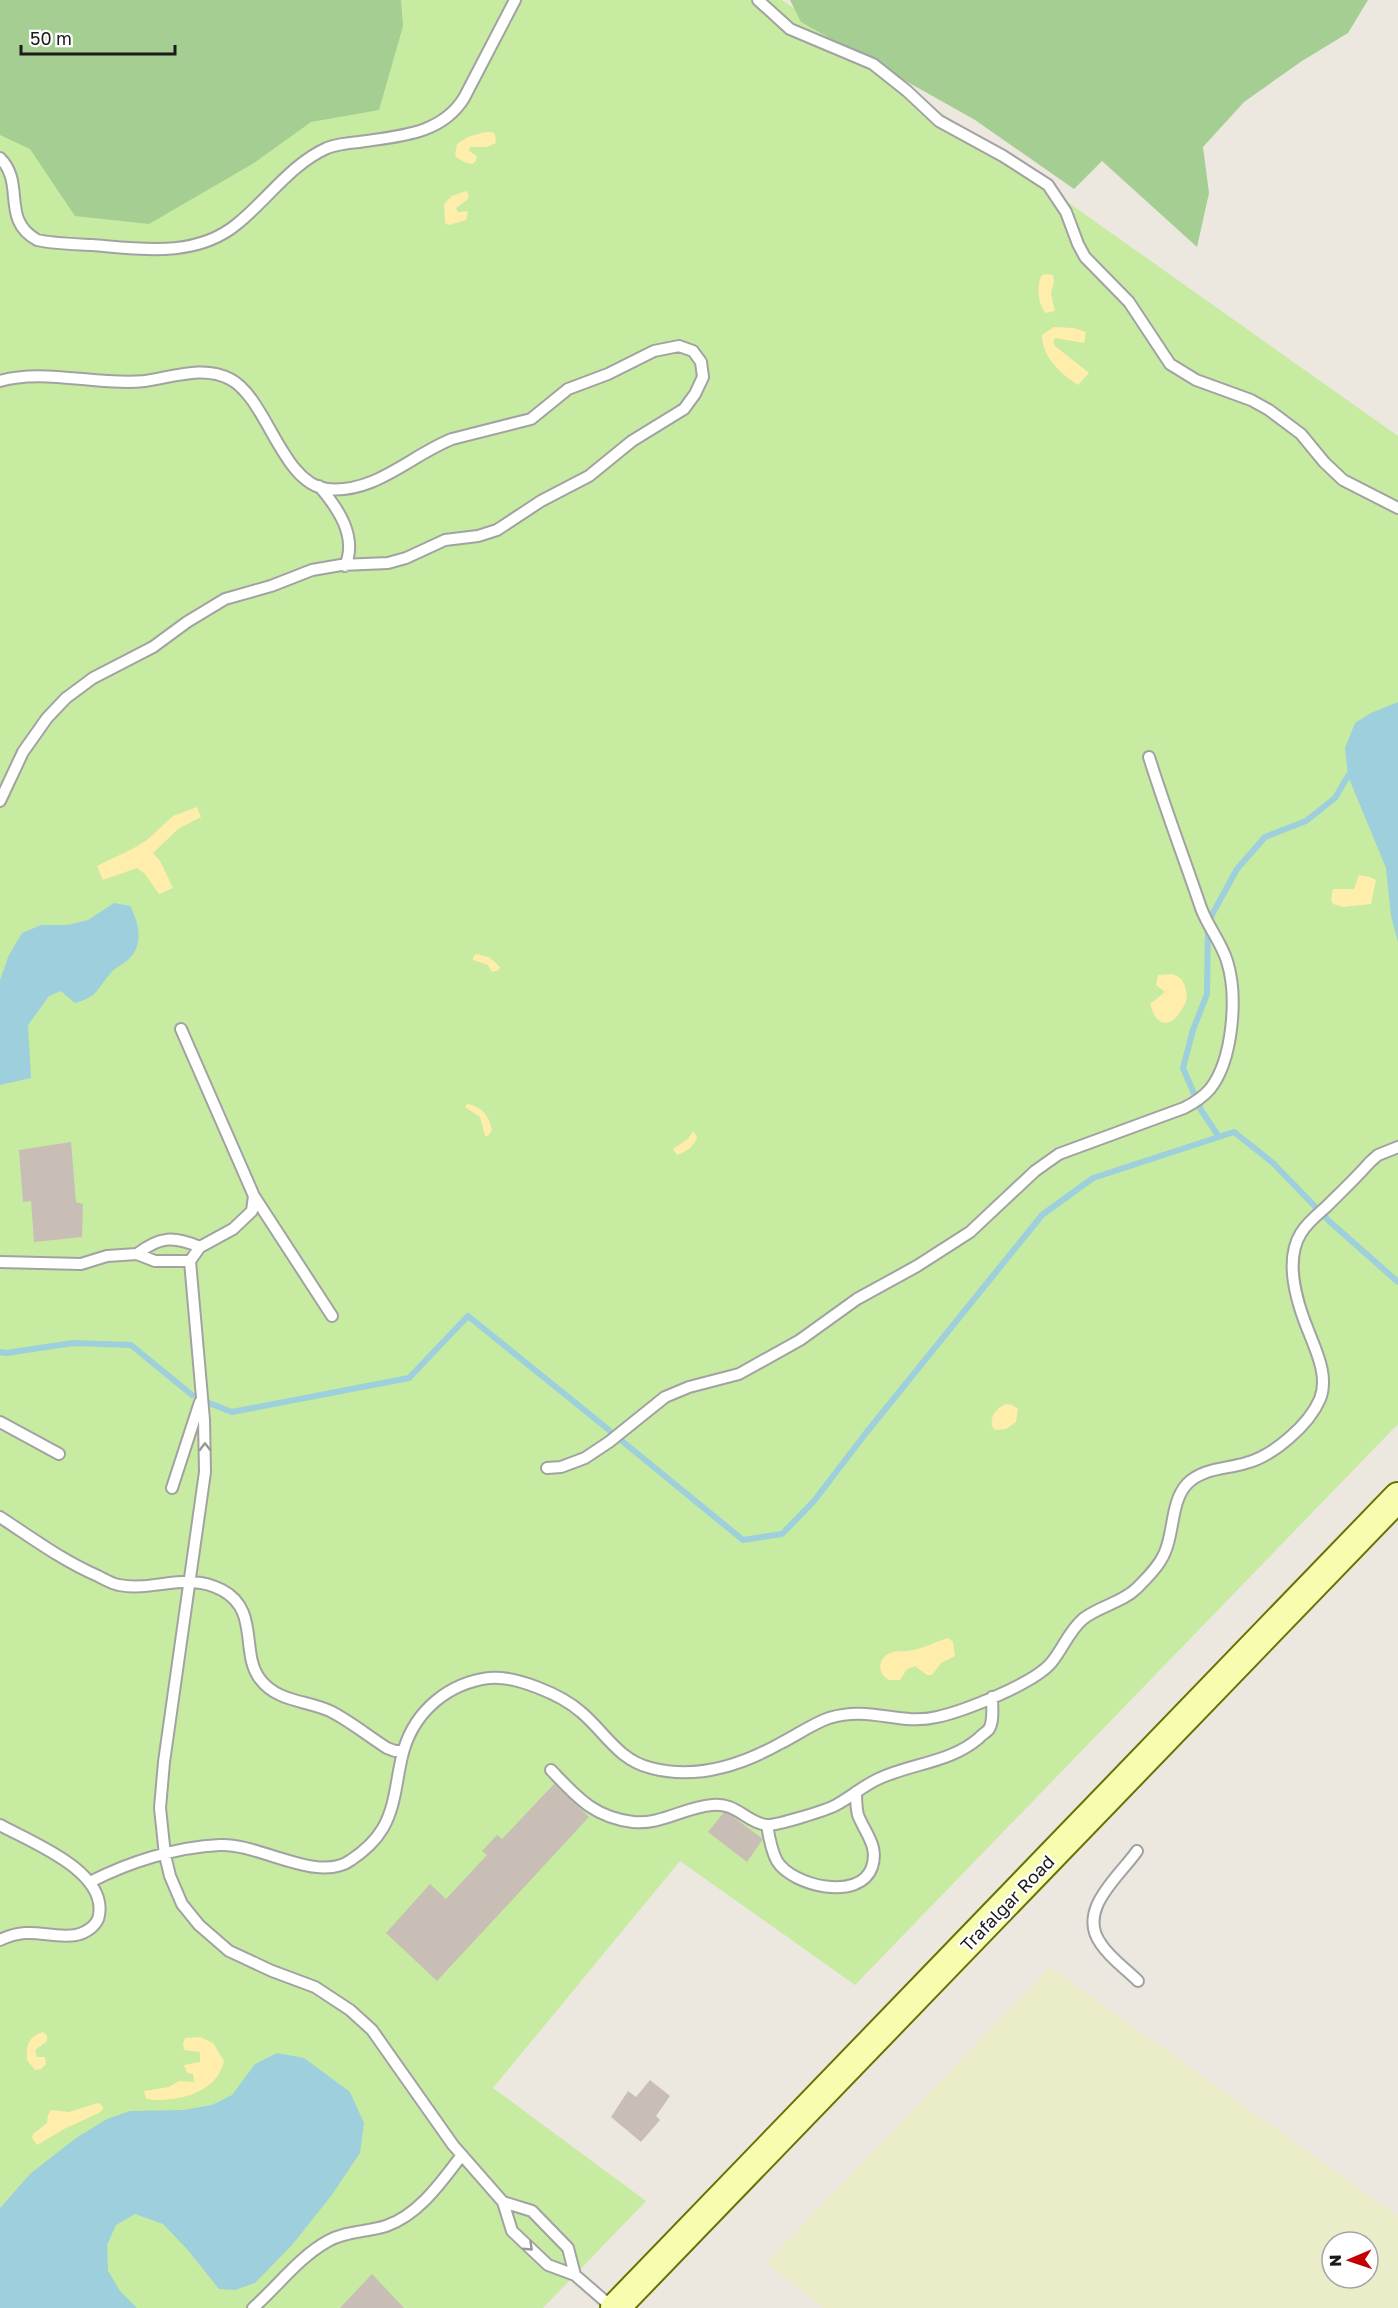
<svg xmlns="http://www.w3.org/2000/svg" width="1398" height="2308" font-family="'Golos Text',sans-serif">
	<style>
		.farmland { fill: #ebedc9; fill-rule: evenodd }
		.grass { fill: #c6eba1 }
		.forest { fill: #a4ce92 }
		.sand { fill: #ffeeab }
		.water { fill: #9dcfdd }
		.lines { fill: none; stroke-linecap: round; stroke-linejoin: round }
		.stream { stroke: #9dcfdd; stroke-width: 6 }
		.building { fill: #c9beb5 }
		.service-casing { stroke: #a2a2a2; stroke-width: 14 }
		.secondary-casing { stroke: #677300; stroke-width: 32 }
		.service { stroke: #fff; stroke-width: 10 }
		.secondary { stroke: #f8fcae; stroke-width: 28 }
		.oneway { stroke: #989898 }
		.labels { text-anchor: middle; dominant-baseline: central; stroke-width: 4.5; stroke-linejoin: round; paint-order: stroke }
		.street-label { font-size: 18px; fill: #1b1b1b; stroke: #fff }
	</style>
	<rect width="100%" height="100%" fill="#ede8df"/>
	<path class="farmland" d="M 1050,1967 L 1398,2216 L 1398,2308 L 823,2308 L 766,2263 ZM 1332,2242 L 1368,2242 L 1368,2278 L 1332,2278 Z"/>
	<path class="grass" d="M 342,0 L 782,0 L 1398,436 L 1398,1424 L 855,1985 L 680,1861 L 493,2088 L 646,2201 L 543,2308 L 0,2308 L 0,88 Z"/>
	<path class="forest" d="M 0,0 L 401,0 L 403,26 L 379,110 L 311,122 L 254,163 L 149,224 L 75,216 L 30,149 L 0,135 Z
		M 790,0 L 1368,0 L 1348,33 L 1302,61 L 1244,102 L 1203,147 L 1209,193 L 1197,247 L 1102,161 L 1074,189 L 975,120 L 801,22 Z"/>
	<path class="sand" d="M 485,132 L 492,132 L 495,134 L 496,143 L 487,147 L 470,147 L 469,151 L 477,156 L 476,161 L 472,164 L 464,162 L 455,156 L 457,144 L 468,137 Z
		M 466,191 L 469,195 L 468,199 L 456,208 L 458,212 L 468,211 L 466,220 L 449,225 L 445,223 L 444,204 L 452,196 Z
		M 1048,274 L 1053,275 L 1054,281 L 1051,294 L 1055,311 L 1046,313 C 1038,306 1036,284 1042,275 Z
		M 1054,327 L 1074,328 L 1086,332 L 1084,343 L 1055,338 L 1053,342 L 1055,346 L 1089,373 L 1078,385 C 1061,374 1042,357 1042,335 Z
		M 197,807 L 201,817 L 178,829 L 153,853 L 160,861 L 173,888 L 159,894 L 145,874 L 137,868 L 103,880 L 97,866 L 134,848 L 147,840 L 173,816 Z
		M 1359,875 L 1370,877 L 1376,880 L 1371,904 L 1343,907 L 1333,904 L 1331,900 L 1333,889 L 1354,889 Z
		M 476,954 L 489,957 L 500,967 L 499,970 L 492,972 L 488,965 L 473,960 L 473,957 Z
		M 1172,974 C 1184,977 1186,987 1187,998 C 1184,1009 1170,1033 1156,1018 C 1153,1014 1152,1008 1150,1004 L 1165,992 L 1156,985 L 1158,975 Z
		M 467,1104 C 482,1106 489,1116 492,1130 L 488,1136 L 485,1136 L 480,1117 L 465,1107 Z
		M 693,1131 L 697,1137 C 694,1147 686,1152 677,1155 L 673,1149 L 688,1139 Z
		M 1006,1404 L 1012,1405 L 1018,1409 L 1016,1422 L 1006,1429 L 995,1430 L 992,1426 C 990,1415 997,1408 1006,1404 Z
		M 948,1638 L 953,1642 L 955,1656 L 941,1663 L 932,1675 L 927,1675 L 915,1666 L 907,1669 L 900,1680 L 889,1680 C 878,1674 877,1661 888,1654 C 894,1650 901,1652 907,1651 C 921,1650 934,1642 948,1638 Z
		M 43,2032 L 47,2036 L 47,2041 L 35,2050 L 37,2057 L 45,2057 L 46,2064 L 41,2069 L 35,2070 L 27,2060 C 26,2046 28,2036 43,2032 Z
		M 200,2037 L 213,2043 L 224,2061 C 217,2094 175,2103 146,2099 L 144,2091 L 169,2087 L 179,2081 L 194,2082 L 193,2074 L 187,2073 L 184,2065 L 200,2062 L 200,2052 L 184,2050 L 183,2044 L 185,2038 Z
		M 98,2103 L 102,2105 L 103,2109 L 99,2113 L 66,2128 L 37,2145 L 32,2138 L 33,2134 L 47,2123 L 48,2115 L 51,2110 L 69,2112 Z"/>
	<path class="water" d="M 1398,702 L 1398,942 L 1391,916 L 1386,868 L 1348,776 L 1345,748 L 1355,723 L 1371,713 Z
		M 114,903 L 130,906 C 139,922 144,945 129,959 C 123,965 115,967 110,974 C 95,991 99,996 75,1003 L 61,991 L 49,996 L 28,1025 L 31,1078 L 0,1085 L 0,980 L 9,955 L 22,933 L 41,925 L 68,925 L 88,920 Z
		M 277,2053 L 304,2058 L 350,2092 L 364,2123 L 360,2153 L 331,2196 L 292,2245 L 255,2283 L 235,2290 L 219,2289 L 187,2249 L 163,2224 L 135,2214 L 116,2225 L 107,2245 L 108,2271 L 120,2291 L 137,2308 L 0,2308 L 0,2208 L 30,2174 L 76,2138 L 107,2119 L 130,2111 L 184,2110 L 212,2105 L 232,2095 L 255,2064 Z"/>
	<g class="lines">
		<path class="stream" d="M 1219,1137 L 1201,1110 L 1183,1068 L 1193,1030 L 1207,994 L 1208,922 L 1237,869 L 1265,837 L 1306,821 L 1335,798 L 1348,776
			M 0,1352 L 6,1353 L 73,1343 L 131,1345 L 192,1395
			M 209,1403 L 232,1412 L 409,1378 L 468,1316 L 609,1430
			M 622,1441 L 743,1540 L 782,1534 L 814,1501 L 866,1433 L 1042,1215 L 1093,1178 L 1234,1132 L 1273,1163 L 1329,1221 L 1398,1282"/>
	</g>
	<path class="building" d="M 71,1142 L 76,1202 L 83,1204 L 82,1237 L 34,1242 L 31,1201 L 23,1202 L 19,1150 Z
		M 554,1784 L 589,1817 L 437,1981 L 386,1933 L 430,1884 L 446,1899 L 487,1855 L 482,1851 L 497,1835 L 502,1839 Z
		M 725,1811 L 763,1839 L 747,1862 L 708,1832 Z
		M 650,2080 L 670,2096 L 656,2116 L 660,2120 L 641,2142 L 611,2117 L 628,2091 L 636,2097 Z
		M 372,2274 L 404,2308 L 340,2308 Z"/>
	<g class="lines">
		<g class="service-casing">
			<path id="service" d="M 758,0 L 790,29 L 873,64 L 907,91 L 939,121 L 1003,156 L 1048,185 L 1066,212 L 1078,244 L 1085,257 L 1129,302 L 1170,364 L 1196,380 L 1251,400 L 1269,410 L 1301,434 L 1324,462 L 1343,480 L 1398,508
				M 0,158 C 26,184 0,219 37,240 C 55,244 74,244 92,245 C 141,249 196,258 237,224 C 267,200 291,164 327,148 C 337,144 348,143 359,142 C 398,136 441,135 464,98 L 515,0
				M 0,381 C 43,368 99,386 145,381 C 173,377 204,365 230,379 C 267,398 282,484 327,489 C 375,494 411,455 452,439 L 531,419 L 568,389 L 608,374 L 654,351 L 679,346 L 693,351 L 701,362 L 703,377 L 695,394 L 684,409 L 632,441 L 589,476 L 541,501 L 497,530 L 478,536 L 445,540 L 406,558 L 388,563 L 341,565 L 312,570 L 271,586 L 225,599 L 187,622 L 153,647 L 93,678 L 66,698 L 47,718 L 23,752 L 0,801
				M 319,486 C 338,508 358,537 345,566
				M 181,1029 L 254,1196 L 252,1211 L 233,1229 L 200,1247 L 190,1261 L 204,1420 L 205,1472 L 164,1762 L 160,1808 L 165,1855 L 170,1876 L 182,1904 L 199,1925 L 229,1951 L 272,1971 L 315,1987 L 350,2010 L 372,2030 L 453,2145 L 503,2202 L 512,2231 L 548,2265 L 575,2275
				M 254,1196 L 332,1316
				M 137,1254 C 160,1236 174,1236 200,1247
				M 0,1262 L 81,1264 L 107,1256 L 137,1254 L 155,1261 L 190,1261
				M 0,1422 L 59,1454
				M 547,1468 L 561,1467 L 585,1458 L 609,1442 L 665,1397 L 689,1387 L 739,1374 L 800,1340 L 857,1299 L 917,1266 L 970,1232 L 1035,1171 L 1059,1154 L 1184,1108 C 1194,1103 1203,1097 1210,1089 C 1233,1060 1238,996 1227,961 C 1221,942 1208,927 1201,908 C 1184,858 1165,808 1149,757
				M 172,1488 L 200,1402
				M 0,1517 C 32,1538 63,1561 98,1576 C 104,1579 112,1584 119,1585 C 154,1592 187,1571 222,1590 C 260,1610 240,1653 260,1679 C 277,1702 306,1700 330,1711 C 350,1721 368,1736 387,1748 L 395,1751 L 403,1751
				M 551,1770 C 577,1797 593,1817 633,1822 C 661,1825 685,1807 712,1805 C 736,1802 746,1822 766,1825 C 776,1826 827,1810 836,1805 C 851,1797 863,1786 878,1779 C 912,1763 950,1763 979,1738 C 981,1735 987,1732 989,1729 C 994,1721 992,1707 992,1697
				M 0,1825 C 31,1842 107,1871 99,1915 C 98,1925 86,1933 76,1935 C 47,1939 31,1925 0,1940
				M 767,1825 C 769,1837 771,1850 777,1861 C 792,1886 860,1902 872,1867 C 879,1846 865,1833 858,1815 C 856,1807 856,1800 856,1792
				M 1137,1851 C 1119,1877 1076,1910 1101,1944 C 1110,1958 1126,1969 1138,1981
				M 90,1882 C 129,1862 176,1847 220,1845 C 259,1843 318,1884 351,1860 C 363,1852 376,1840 383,1828 C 397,1804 396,1775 404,1749 C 416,1710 449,1683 489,1678 C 515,1675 562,1695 581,1712 C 605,1732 618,1760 651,1768 C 696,1780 742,1765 781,1743 C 797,1735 812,1724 829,1718 C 870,1705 899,1726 937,1717 C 964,1711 1033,1684 1051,1663 C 1063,1649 1068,1632 1083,1619 C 1099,1606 1122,1603 1137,1588 C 1147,1578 1160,1565 1165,1552 C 1174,1532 1171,1501 1187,1484 C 1202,1468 1227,1469 1246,1463 C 1273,1456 1309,1425 1320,1399 C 1329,1376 1316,1351 1308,1330 C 1297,1303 1284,1260 1301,1233 C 1307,1223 1317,1215 1326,1207 C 1341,1192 1356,1178 1370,1162 L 1378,1155 L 1398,1147
				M 503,2202 L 532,2211 L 568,2248 L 575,2275 L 613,2308
				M 253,2308 C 278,2286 299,2257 328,2241 C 346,2231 367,2232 386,2226 C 419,2215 442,2181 462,2155"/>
		</g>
		<g class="secondary-casing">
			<path id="secondary" d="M 615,2308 L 1398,1497"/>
		</g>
		<use href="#service" class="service"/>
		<use href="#secondary" class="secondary"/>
	</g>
	<defs><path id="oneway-chevron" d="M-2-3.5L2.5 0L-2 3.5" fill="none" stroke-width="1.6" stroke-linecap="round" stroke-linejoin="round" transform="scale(1.5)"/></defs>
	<g class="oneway">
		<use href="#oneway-chevron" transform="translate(205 1447) rotate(-91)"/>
		<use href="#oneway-chevron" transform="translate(529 2247) rotate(43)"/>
	</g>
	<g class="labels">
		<g class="street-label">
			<text transform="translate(1007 1903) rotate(-46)">Trafalgar Road</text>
		</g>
	</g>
	<g transform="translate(1350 2260) rotate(268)"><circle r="28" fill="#ffffff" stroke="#a4a4a4" stroke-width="1.5"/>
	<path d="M0-4.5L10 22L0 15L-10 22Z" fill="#c50001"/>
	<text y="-9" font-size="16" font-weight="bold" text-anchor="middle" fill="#1b1b1b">N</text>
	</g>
	<path d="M21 45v9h154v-9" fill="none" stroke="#1b1b1b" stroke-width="3"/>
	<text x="30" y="45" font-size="18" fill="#1b1b1b" stroke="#ffffff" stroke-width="4.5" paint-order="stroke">50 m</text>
</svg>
